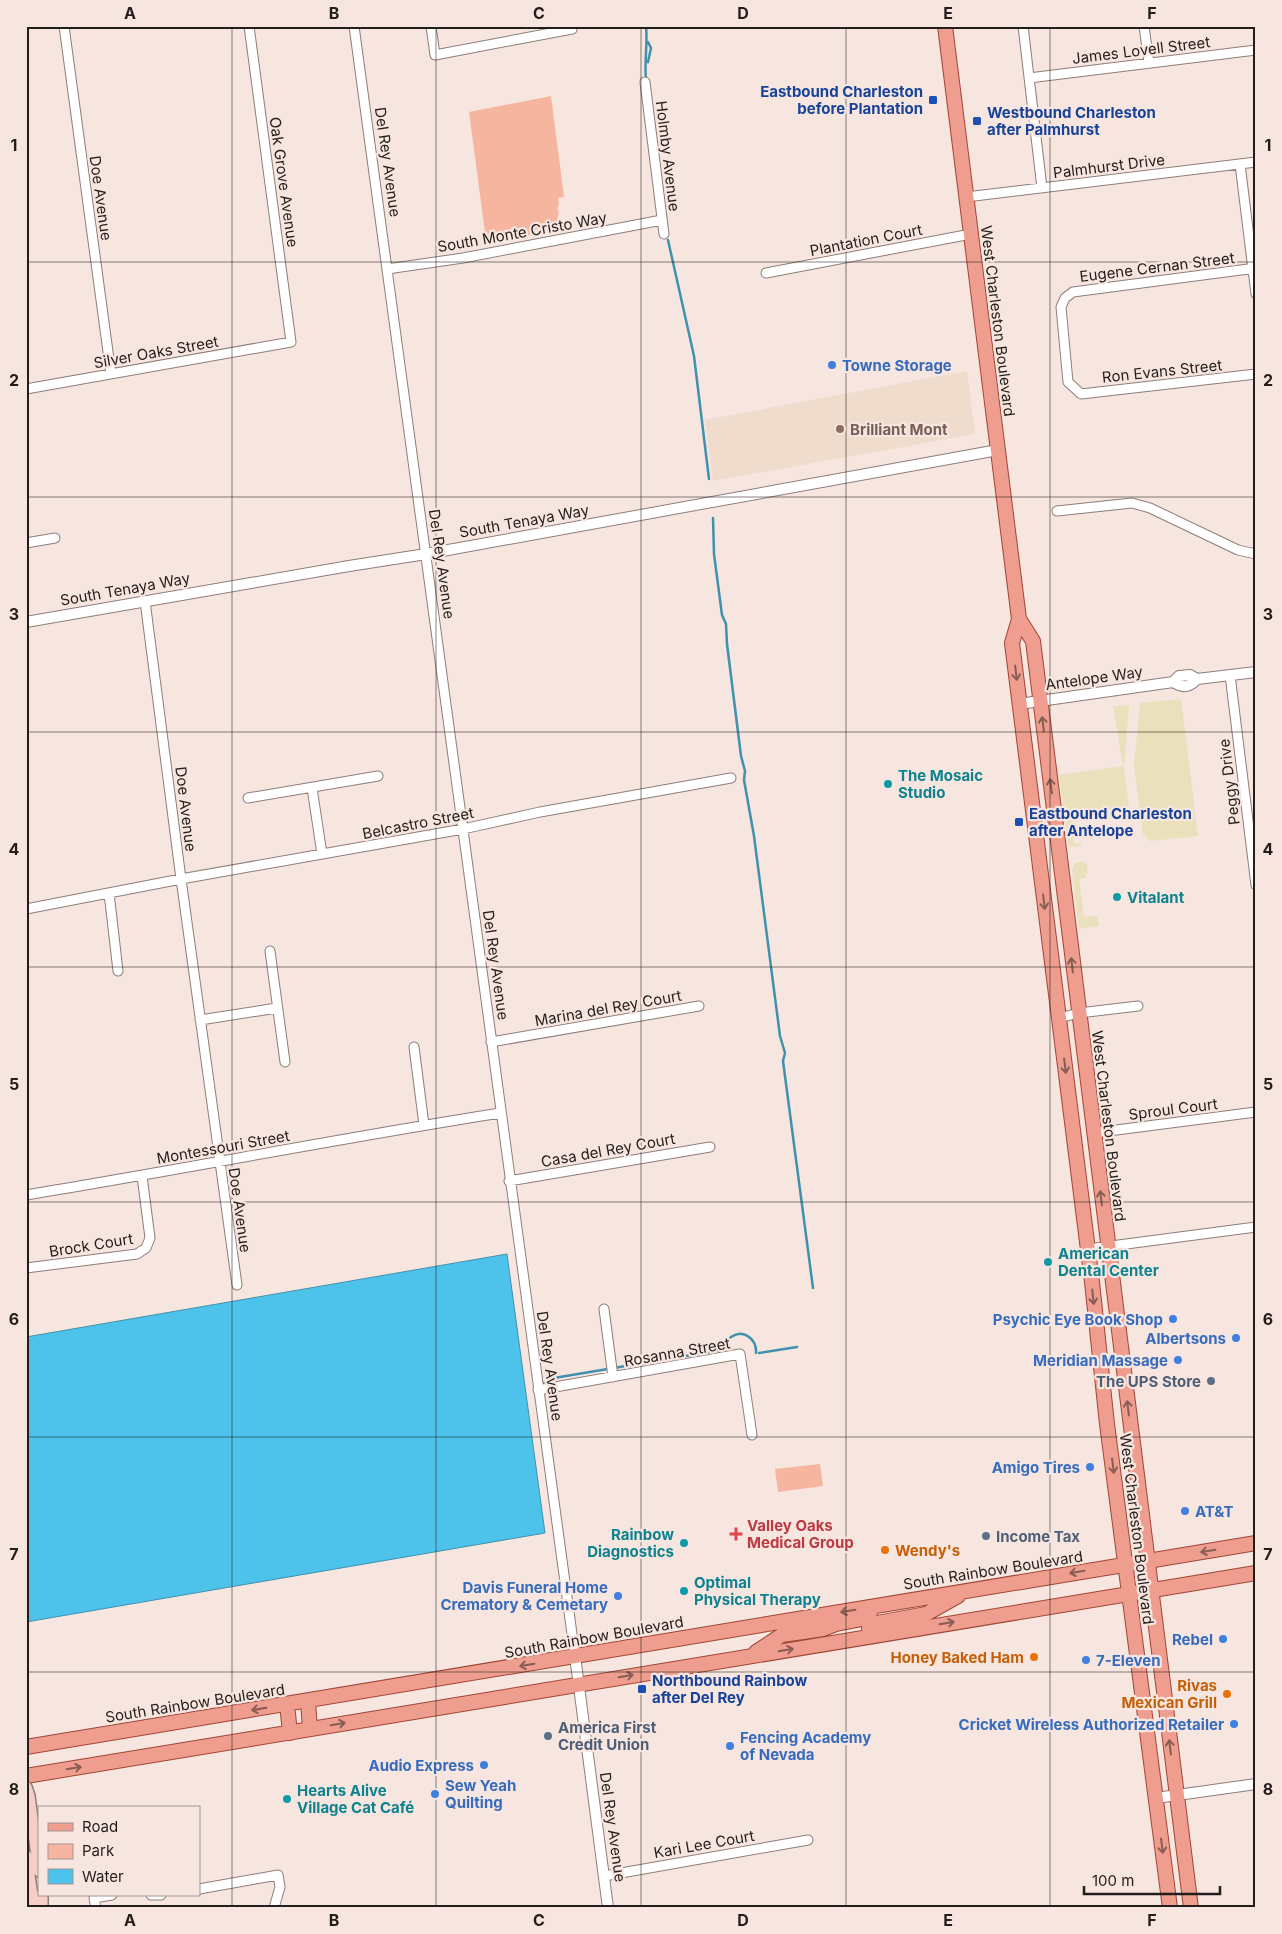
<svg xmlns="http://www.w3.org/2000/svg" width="1282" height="1934" font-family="Inter,sans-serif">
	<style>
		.education { fill: #efdccc }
		.green { fill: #f6b59f }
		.sand { fill: #eae0bb }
		.water { fill: #4dc3ec; stroke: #4091ad }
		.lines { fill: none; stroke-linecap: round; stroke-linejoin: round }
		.stream { stroke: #4091ad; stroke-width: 2.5 }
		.minor-casing { stroke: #8e7e79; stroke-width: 11 }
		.tertiary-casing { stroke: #8e7e79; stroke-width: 12 }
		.secondary-casing { stroke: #8e7e79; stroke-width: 14 }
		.primary-casing { stroke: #a04635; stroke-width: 16 }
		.minor { stroke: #fff; stroke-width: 9 }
		.tertiary { stroke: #fff; stroke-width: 10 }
		.secondary { stroke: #f7cec7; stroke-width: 11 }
		.primary { stroke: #ee9d8e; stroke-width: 14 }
		.oneway { stroke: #885d54 }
		.grid { fill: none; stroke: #231d1b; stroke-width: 1; stroke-opacity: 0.55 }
		.transit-dot { fill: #1a4fb4; stroke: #f7e5df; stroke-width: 2 }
		.shop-dot { fill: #3f7fe0; stroke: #f7e5df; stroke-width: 2 }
		.education-dot { fill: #8d6e63; stroke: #f7e5df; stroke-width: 2 }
		.culture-dot { fill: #0f9aa8; stroke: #f7e5df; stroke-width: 2 }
		.service-dot { fill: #5c6f8a; stroke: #f7e5df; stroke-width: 2 }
		.health-dot { fill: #e0444e; stroke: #f7e5df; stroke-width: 2 }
		.food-dot { fill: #e8710a; stroke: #f7e5df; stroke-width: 2 }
		.labels { text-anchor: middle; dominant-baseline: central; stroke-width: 4.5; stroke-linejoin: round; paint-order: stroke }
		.street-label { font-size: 15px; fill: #231d1b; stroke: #f7e5df }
		.transit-label { font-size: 15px; font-weight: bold; fill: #164399; stroke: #f7e5df; text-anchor: start }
		.shop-label { font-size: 15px; font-weight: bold; fill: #366cbe; stroke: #f7e5df; text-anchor: end }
		.education-label { font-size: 15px; font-weight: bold; fill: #785e54; stroke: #f7e5df; text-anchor: start }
		.culture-label { font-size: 15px; font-weight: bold; fill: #0d838f; stroke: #f7e5df; text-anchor: start }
		.service-label { font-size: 15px; font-weight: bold; fill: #4e5e75; stroke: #f7e5df; text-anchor: start }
		.health-label { font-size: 15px; font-weight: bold; fill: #be3a42; stroke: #f7e5df; text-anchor: start }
		.food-label { font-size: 15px; font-weight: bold; fill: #c56008; stroke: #f7e5df; text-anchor: end }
		.neatline { fill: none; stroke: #231d1b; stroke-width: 2 }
		.grid-label { font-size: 16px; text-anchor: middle; font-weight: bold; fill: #231d1b }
	</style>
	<rect width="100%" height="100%" fill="#f7e5df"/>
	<path class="education" d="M 967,371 L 975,434 L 713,481 L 705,420 Z"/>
	<path class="green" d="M 551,96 L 564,197 L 558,198 L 559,204 L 557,210 L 559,211 L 556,226 L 533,230 L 532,234 L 524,237 L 488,244 L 486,240 L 469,112 Z
		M 820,1464 L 823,1486 L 778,1492 L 775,1469 Z"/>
	<path class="sand" d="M 1181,699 L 1198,836 L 1150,841 L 1143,834 L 1134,766 L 1140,703 Z
		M 1129,705 L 1124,769 L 1130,815 L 1123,815 L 1122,808 L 1078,813 L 1079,821 L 1071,822 L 1074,844 L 1080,843 L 1082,846 L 1070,847 L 1068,843 L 1059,775 L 1123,766 L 1113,706 Z
		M 1082,861 L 1087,865 L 1088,874 L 1086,875 L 1086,878 L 1079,879 L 1084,917 L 1097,916 L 1099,926 L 1079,929 L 1072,871 L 1074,864 Z"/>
	<path class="water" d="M 507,1254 L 545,1533 L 26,1622 L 26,1337 Z"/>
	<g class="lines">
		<path class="stream" d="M 646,26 C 648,44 644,61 646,79
			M 648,42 L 651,48 L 648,62
			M 668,240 L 694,356 L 709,479
			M 713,518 L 714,554 L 722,615 L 726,624 L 727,644 L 741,756 L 745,771 L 744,780 L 754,836 L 780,1036 L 785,1053 L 783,1061 L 813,1288
			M 759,1353 L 797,1347
			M 544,1383 L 548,1382 L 548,1379 L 721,1350 C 726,1346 726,1341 731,1337 C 744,1328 757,1340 756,1353"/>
		<g class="minor-casing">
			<path id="minor" d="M 64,26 L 111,374
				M 354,26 L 575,1656
				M 431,26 L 435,55 L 572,29 L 572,26
				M 1023,26 L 1042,188
				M 1144,26 L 1149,63
				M 1029,78 L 1256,50
				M 645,82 L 664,234
				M 1240,164 L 1256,294
				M 966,197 L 1256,162
				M 1256,268 L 1073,292 L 1065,298 L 1061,307 L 1068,382 L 1081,394 L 1256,374
				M 387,269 L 463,258 L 662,220
				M 766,273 L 971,234
				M 26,389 L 291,342 L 249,26
				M 1057,511 L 1132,503 L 1150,508 L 1238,550 L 1256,554
				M 26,543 L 55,538
				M 145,601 L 181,879 L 237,1285
				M 1230,675 L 1256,885
				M 312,788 L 322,854
				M 248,798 L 378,776
				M 109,893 L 118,971
				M 26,909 L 181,879 L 463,829 L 540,812 L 731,778
				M 270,951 L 285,1062
				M 1059,1018 L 1079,1013 L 1138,1006
				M 200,1020 L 277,1008
				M 491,1042 L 699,1006
				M 414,1047 L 424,1125
				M 1093,1133 L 1256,1112
				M 509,1181 L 710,1147
				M 26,1195 C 184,1169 342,1138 500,1113
				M 1088,1249 L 1256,1227
				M 26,1268 L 137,1254 L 146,1248 L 150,1238 L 142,1176
				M 604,1309 L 613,1377
				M 538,1390 L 740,1354 L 752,1435
				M 604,1876 L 808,1840
				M 199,1889 L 278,1875 L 280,1887 L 274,1908
				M 151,1895 L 161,1895
				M 96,1908 L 94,1898 L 112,1895"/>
		</g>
		<g class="tertiary-casing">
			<path id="tertiary" d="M 26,622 L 349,566 L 426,554 L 998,450
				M 1173,682 C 1183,688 1189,688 1197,679 L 1256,672
				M 1019,704 L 1173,682 L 1179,676 L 1190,675 L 1197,679
				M 575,1656 L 608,1908
				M 1156,1798 L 1256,1784"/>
		</g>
		<g class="secondary-casing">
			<path id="secondary" d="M 26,1787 L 29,1796 L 39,1871
				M 26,1856 L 34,1908
				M 42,1895 L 42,1908"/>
		</g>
		<g class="primary-casing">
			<path id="primary" d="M 945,26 L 1019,619 L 1012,643 L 1092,1282 L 1107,1424 L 1170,1908
				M 1019,619 L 1033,641 L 1191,1908
				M 869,1636 L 869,1627 L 872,1624 L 926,1614 L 958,1596
				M 756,1652 L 782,1635 L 823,1629 L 836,1624 L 862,1619 L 870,1613 L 870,1607
				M 308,1701 L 310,1729
				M 287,1704 L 290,1733
				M 26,1747 L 1256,1543
				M 26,1776 L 1256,1573"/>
		</g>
		<use href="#minor" class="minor"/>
		<use href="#tertiary" class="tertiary"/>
		<use href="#secondary" class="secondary"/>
		<use href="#primary" class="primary"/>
	</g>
	<defs><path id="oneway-shaft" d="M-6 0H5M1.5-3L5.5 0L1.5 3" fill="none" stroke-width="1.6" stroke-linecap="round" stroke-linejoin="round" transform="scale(1.25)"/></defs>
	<g class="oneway">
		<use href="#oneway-shaft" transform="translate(1016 673) rotate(83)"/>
		<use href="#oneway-shaft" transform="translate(1043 724) rotate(-97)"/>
		<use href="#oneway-shaft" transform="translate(1051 786) rotate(-97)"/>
		<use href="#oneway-shaft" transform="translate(1044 902) rotate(83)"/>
		<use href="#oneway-shaft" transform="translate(1072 965) rotate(-97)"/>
		<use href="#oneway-shaft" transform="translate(1065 1066) rotate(83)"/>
		<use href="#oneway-shaft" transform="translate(1101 1198) rotate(-97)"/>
		<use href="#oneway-shaft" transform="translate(1093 1297) rotate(84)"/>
		<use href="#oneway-shaft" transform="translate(1128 1408) rotate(-97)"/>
		<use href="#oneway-shaft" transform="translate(1113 1466) rotate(83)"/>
		<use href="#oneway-shaft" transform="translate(1208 1551) rotate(171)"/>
		<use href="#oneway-shaft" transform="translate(1077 1572) rotate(171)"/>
		<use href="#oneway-shaft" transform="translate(848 1611) rotate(171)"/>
		<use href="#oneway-shaft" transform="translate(947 1623) rotate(-9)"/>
		<use href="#oneway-shaft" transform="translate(786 1650) rotate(-9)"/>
		<use href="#oneway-shaft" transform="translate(527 1665) rotate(170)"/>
		<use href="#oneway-shaft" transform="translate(626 1676) rotate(-9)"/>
		<use href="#oneway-shaft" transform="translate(259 1709) rotate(170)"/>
		<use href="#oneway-shaft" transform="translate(338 1724) rotate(-10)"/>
		<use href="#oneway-shaft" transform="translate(1170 1747) rotate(-97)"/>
		<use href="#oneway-shaft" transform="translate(74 1768) rotate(-9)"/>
		<use href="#oneway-shaft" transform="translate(1162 1846) rotate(83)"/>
	</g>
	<path class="grid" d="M 232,26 L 232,1908M 436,26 L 436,1908M 641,26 L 641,1908M 846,26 L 846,1908M 1050,26 L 1050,1908M 26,262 L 1256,262M 26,497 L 1256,497M 26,732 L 1256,732M 26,967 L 1256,967M 26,1202 L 1256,1202M 26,1437 L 1256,1437M 26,1672 L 1256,1672"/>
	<g class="transit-dot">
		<rect x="928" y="95" width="10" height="10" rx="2.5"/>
		<rect x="972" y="116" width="10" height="10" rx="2.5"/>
		<rect x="1014" y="817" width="10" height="10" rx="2.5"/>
		<rect x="637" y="1684" width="10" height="10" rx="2.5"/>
	</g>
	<g class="shop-dot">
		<circle cx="832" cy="365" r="5"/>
		<circle cx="1173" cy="1319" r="5"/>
		<circle cx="1236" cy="1338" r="5"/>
		<circle cx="1178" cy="1360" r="5"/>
		<circle cx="1090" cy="1467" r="5"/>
		<circle cx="1185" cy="1511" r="5"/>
		<circle cx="618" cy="1596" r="5"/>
		<circle cx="1223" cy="1639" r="5"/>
		<circle cx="1086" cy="1660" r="5"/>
		<circle cx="1234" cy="1724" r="5"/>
		<circle cx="730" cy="1746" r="5"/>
		<circle cx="484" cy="1765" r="5"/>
		<circle cx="435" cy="1794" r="5"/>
	</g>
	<circle class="education-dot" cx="840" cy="429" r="5"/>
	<g class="culture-dot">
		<circle cx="888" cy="784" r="5"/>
		<circle cx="1117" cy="897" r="5"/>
		<circle cx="1048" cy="1262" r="5"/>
		<circle cx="684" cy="1543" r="5"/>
		<circle cx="684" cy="1591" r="5"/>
		<circle cx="287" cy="1799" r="5"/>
	</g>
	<g class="service-dot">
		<circle cx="1211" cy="1381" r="5"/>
		<circle cx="986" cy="1536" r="5"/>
		<circle cx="548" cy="1736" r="5"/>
	</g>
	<path class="health-dot" d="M733.5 1526.5h5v5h5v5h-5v5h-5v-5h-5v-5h5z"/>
	<g class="food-dot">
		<circle cx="885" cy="1550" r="5"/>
		<circle cx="1034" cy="1657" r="5"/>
		<circle cx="1227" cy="1694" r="5"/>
	</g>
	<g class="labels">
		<g class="street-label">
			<text transform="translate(1141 50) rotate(-7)">James Lovell Street</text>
			<text transform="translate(668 156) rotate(83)">Holmby Avenue</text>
			<text transform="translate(388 162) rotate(82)">Del Rey Avenue</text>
			<text transform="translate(1109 166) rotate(-7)">Palmhurst Drive</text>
			<text transform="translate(284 182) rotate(82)">Oak Grove Avenue</text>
			<text transform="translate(101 198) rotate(82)">Doe Avenue</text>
			<text transform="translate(522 232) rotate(-10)">South Monte Cristo Way</text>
			<text transform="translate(866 240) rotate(-11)">Plantation Court</text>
			<text transform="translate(1157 267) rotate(-7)">Eugene Cernan Street</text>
			<text transform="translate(998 321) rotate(83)">West Charleston Boulevard</text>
			<text transform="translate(156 352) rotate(-10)">Silver Oaks Street</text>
			<text transform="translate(1162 371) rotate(-6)">Ron Evans Street</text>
			<text transform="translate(524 521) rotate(-10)">South Tenaya Way</text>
			<text transform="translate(442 564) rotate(82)">Del Rey Avenue</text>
			<text transform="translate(125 589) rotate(-10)">South Tenaya Way</text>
			<text transform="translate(1094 678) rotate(-8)">Antelope Way</text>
			<text transform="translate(1229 782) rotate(-97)">Peggy Drive</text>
			<text transform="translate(186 809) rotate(83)">Doe Avenue</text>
			<text transform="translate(418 823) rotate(-11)">Belcastro Street</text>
			<text transform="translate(496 965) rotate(82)">Del Rey Avenue</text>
			<text transform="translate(608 1008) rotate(-10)">Marina del Rey Court</text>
			<text transform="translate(1173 1109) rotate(-7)">Sproul Court</text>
			<text transform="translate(1109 1126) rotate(83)">West Charleston Boulevard</text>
			<text transform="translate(223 1147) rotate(-10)">Montessouri Street</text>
			<text transform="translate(608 1150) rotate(-10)">Casa del Rey Court</text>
			<text transform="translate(240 1210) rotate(82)">Doe Avenue</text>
			<text transform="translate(91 1245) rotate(-9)">Brock Court</text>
			<text transform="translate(677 1352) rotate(-10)">Rosanna Street</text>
			<text transform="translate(550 1366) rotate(82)">Del Rey Avenue</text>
			<text transform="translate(1137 1529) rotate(83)">West Charleston Boulevard</text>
			<text transform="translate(993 1570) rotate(-9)">South Rainbow Boulevard</text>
			<text transform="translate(594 1637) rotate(-10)">South Rainbow Boulevard</text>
			<text transform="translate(195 1703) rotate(-9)">South Rainbow Boulevard</text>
			<text transform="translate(613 1827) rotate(82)">Del Rey Avenue</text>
			<text transform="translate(704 1844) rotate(-10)">Kari Lee Court</text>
		</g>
		<g class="transit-label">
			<text x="923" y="91" text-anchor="end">Eastbound Charleston<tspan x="923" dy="17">before Plantation</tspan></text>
			<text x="987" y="112">Westbound Charleston<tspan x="987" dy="17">after Palmhurst</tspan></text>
			<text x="1029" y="813">Eastbound Charleston<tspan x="1029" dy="17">after Antelope</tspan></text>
			<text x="652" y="1680">Northbound Rainbow<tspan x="652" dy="17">after Del Rey</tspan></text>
		</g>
		<g class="shop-label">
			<text x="842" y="365" text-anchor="start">Towne Storage</text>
			<text x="1163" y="1319">Psychic Eye Book Shop</text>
			<text x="1226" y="1338">Albertsons</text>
			<text x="1168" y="1360">Meridian Massage</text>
			<text x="1080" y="1467">Amigo Tires</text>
			<text x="1195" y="1511" text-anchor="start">AT&amp;T</text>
			<text x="608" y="1587">Davis Funeral Home<tspan x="608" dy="17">Crematory &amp; Cemetary</tspan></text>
			<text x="1213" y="1639">Rebel</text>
			<text x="1096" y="1660" text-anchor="start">7-Eleven</text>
			<text x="1224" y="1724">Cricket Wireless Authorized Retailer</text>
			<text x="740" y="1737" text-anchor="start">Fencing Academy<tspan x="740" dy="17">of Nevada</tspan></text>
			<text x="474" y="1765">Audio Express</text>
			<text x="445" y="1785" text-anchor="start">Sew Yeah<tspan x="445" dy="17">Quilting</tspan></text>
		</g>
		<g class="education-label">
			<text x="850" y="429">Brilliant Mont</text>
		</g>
		<g class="culture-label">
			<text x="898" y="775">The Mosaic<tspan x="898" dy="17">Studio</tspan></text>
			<text x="1127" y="897">Vitalant</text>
			<text x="1058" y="1253">American<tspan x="1058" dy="17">Dental Center</tspan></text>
			<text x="674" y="1534" text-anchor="end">Rainbow<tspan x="674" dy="17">Diagnostics</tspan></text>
			<text x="694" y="1582">Optimal<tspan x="694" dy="17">Physical Therapy</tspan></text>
			<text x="297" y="1790">Hearts Alive<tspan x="297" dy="17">Village Cat Café</tspan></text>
		</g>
		<g class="service-label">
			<text x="1201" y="1381" text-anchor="end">The UPS Store</text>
			<text x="996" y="1536">Income Tax</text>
			<text x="558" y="1727">America First<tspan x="558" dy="17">Credit Union</tspan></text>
		</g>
		<g class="health-label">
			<text x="747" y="1525">Valley Oaks<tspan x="747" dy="17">Medical Group</tspan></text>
		</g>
		<g class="food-label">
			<text x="895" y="1550" text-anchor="start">Wendy's</text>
			<text x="1024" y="1657">Honey Baked Ham</text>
			<text x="1217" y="1685">Rivas<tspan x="1217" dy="17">Mexican Grill</tspan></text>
		</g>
	</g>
	<rect width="1282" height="1934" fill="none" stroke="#f7e5df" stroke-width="55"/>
	<rect x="38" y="1806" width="162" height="90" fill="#f7e5df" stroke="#a29591"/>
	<rect x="48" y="1823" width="25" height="8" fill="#ee9d8e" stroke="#a29591"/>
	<text x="82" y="1832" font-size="15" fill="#231d1b">Road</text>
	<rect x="48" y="1844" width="25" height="15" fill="#f6b59f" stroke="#a29591"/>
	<text x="82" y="1856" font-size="15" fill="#231d1b">Park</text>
	<rect x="48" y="1869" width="25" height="15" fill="#4dc3ec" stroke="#a29591"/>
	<text x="82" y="1882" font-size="15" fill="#231d1b">Water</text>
	<path d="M1084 1886v8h136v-8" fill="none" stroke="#231d1b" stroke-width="2.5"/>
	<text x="1092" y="1886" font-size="15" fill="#231d1b" stroke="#f7e5df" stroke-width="4" paint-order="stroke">100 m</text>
	<rect x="28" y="28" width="1226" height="1878" class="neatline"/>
	<g class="grid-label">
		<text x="130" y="19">A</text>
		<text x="334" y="19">B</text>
		<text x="539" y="19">C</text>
		<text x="743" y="19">D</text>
		<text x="948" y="19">E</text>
		<text x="1152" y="19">F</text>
		<text x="14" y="151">1</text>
		<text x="1268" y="151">1</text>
		<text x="14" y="386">2</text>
		<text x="1268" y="386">2</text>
		<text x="14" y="620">3</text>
		<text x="1268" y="620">3</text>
		<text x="14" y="855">4</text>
		<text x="1268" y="855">4</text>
		<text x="14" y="1090">5</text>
		<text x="1268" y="1090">5</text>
		<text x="14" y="1325">6</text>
		<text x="1268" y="1325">6</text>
		<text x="14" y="1560">7</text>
		<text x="1268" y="1560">7</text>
		<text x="14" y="1795">8</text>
		<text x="1268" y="1795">8</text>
		<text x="130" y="1926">A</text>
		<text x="334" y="1926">B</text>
		<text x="539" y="1926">C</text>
		<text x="743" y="1926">D</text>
		<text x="948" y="1926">E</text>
		<text x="1152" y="1926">F</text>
	</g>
</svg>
